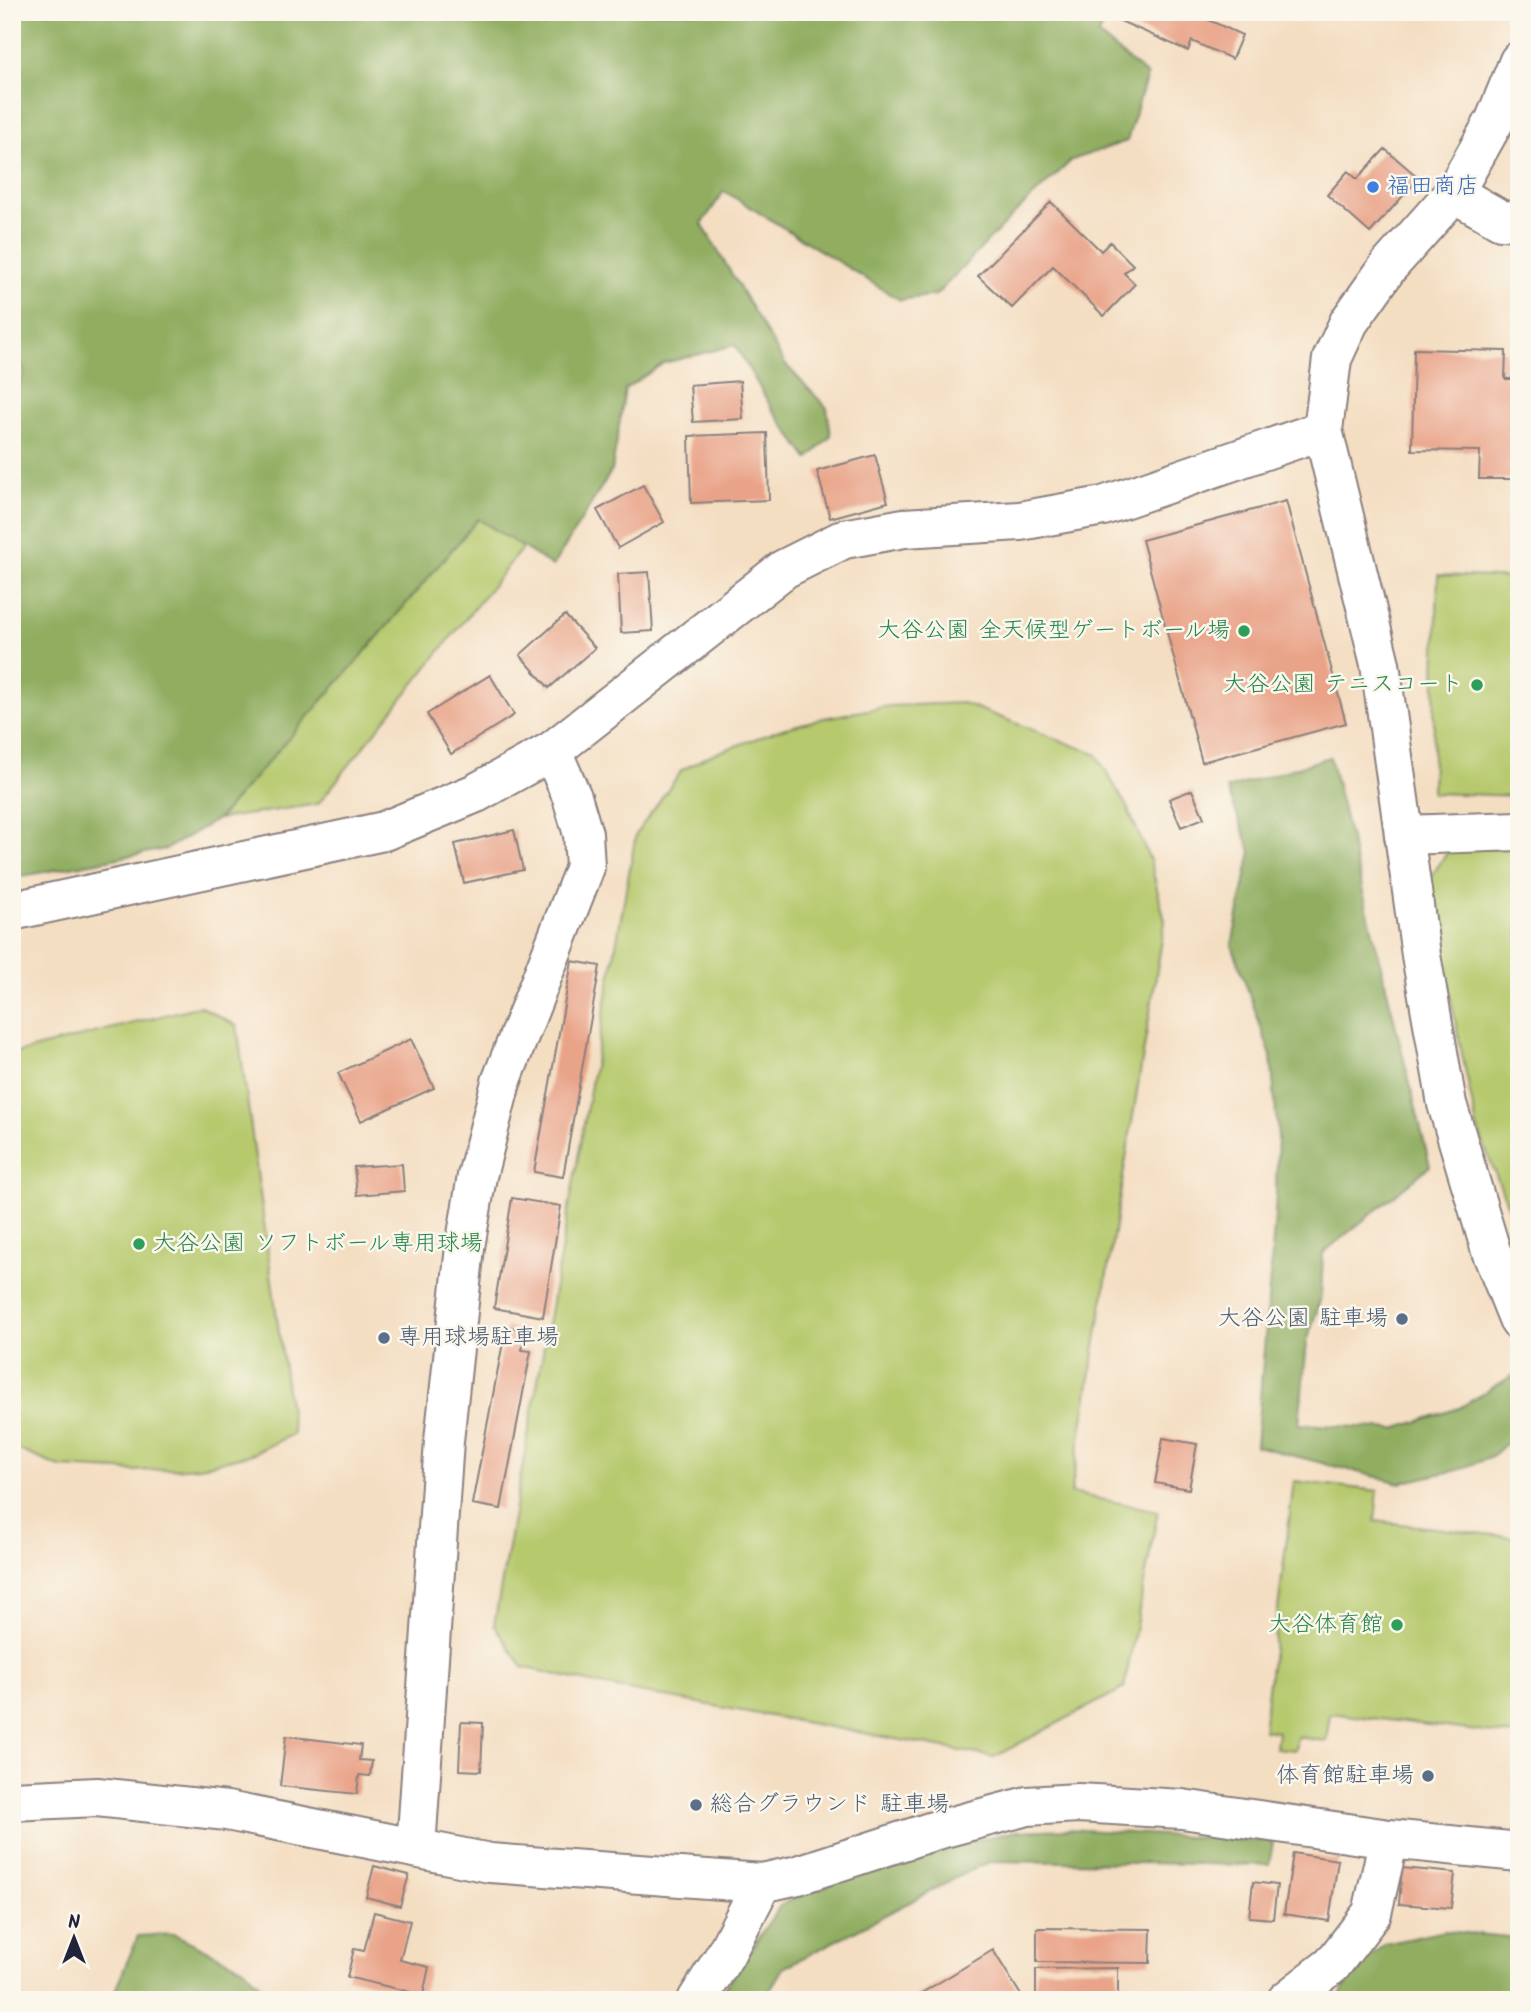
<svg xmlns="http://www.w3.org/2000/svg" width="1531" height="2012" font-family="Kalam,'Klee One',sans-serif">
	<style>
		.green { fill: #b6c96d; stroke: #6c7654; stroke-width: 2 }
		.forest { fill: #90ad60; stroke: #59684e; stroke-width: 2 }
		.building { fill: #e9a388 }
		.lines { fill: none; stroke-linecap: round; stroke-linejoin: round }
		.minor-casing { stroke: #8b807e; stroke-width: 42 }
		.tertiary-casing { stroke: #8b807e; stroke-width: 42 }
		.minor { stroke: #fff; stroke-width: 38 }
		.tertiary { stroke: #fff; stroke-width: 38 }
		.shop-dot { fill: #3f7fe0; stroke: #fbf7ec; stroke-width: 2.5 }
		.leisure-dot { fill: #2e9e5b; stroke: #fbf7ec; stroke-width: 2.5 }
		.service-dot { fill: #5c6f8a; stroke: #fbf7ec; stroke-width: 2.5 }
		.labels { text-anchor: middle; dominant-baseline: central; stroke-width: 5; stroke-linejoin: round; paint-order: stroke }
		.shop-label { font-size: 23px; fill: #366cbe; stroke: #fbf7ec; text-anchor: start }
		.leisure-label { font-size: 23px; fill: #27864d; stroke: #fbf7ec; text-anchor: end }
		.service-label { font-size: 23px; fill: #4e5e75; stroke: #fbf7ec; text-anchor: end }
	</style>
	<rect width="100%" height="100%" fill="#fbf7ec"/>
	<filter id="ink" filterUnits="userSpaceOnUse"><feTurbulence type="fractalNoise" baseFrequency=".0143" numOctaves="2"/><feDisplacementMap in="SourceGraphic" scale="14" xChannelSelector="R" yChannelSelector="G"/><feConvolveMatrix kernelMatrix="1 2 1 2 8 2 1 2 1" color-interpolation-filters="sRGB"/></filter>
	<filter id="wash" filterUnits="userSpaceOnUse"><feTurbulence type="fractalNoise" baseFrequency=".00686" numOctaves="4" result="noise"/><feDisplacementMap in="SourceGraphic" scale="28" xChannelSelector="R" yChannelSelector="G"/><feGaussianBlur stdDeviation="1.57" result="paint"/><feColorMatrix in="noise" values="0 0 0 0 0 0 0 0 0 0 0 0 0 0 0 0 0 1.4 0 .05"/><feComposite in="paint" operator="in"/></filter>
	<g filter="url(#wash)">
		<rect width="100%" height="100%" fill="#f4dec2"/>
		<path class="green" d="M 478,519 L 523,547 L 318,804 L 218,819 Z
			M 1438,575 L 1519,578 L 1519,796 L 1432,793 Z
			M 963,703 L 1096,754 L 1127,807 L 1150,860 L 1165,921 L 1071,1493 L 1158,1511 L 1124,1688 L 994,1757 L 600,1685 L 523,1667 L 494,1625 L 636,834 L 682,770 L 708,756 L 782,729 L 824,718 L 889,706 Z
			M 1451,847 L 1519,847 L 1519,1234 L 1477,1127 L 1427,883 Z
			M 200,1006 L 237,1026 L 293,1434 L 252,1454 L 199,1467 L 137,1471 L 60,1467 L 12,1447 L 12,1054 Z
			M 1294,1481 L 1378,1491 L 1375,1521 L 1519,1538 L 1519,1736 L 1330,1713 L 1326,1741 L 1297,1737 L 1295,1750 L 1276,1748 L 1278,1732 L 1263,1730 Z"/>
		<path class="forest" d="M 12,12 L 1108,12 L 1098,35 L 1147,75 L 1127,141 L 1072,160 L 1013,215 L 936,295 L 900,300 L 724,191 L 702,224 L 785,364 L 827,408 L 831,436 L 808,459 L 772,409 L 735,345 L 664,363 L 625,389 L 612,470 L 553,566 L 478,519 L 377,638 L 218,819 L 166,849 L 12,878 L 12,413 L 24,370 L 12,349 Z
			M 1330,757 L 1430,1166 L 1323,1253 L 1321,1297 L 1307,1342 L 1299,1424 L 1395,1429 L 1459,1408 L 1512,1376 L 1519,1390 L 1519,1431 L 1492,1457 L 1457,1470 L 1400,1483 L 1256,1446 L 1275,1216 L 1278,1137 L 1271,1056 L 1232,945 L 1251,851 L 1227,789 Z
			M 1068,1829 L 1273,1842 L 1269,1865 L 994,1861 L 979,1866 L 783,1968 L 764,2000 L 716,2000 L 780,1906 L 796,1896 L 952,1845 L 1016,1831 Z
			M 1444,1931 L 1519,1938 L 1519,2000 L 1343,2000 L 1339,1997 L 1353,1971 L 1385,1944 Z
			M 174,1934 L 244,1968 L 274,2000 L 111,2000 L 138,1936 Z"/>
		<g id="blocks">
			<path class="building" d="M 1122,12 L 1191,12 L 1242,35 L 1232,59 L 1192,41 L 1188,51 L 1118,20 Z
				M 1385,149 L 1419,178 L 1370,233 L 1327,195 L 1348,171 L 1357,179 Z
				M 1051,202 L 1101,251 L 1110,242 L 1133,265 L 1124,273 L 1135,284 L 1104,316 L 1053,266 L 1012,308 L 978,276 Z
				M 1414,349 L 1506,351 L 1505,379 L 1519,379 L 1519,479 L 1479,479 L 1480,451 L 1412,450 Z
				M 740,381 L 743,419 L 693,422 L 690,385 Z
				M 767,433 L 769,500 L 691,503 L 689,436 Z
				M 875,455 L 888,502 L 830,518 L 817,471 Z
				M 643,485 L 664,522 L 618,548 L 597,510 Z
				M 1286,501 L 1346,723 L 1202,762 L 1142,540 Z
				M 649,572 L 653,631 L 621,633 L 618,574 Z
				M 565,615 L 595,648 L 549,688 L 520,655 Z
				M 490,675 L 514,715 L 451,754 L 427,714 Z
				M 1192,790 L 1204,818 L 1181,827 L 1169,799 Z
				M 514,830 L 523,870 L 464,883 L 455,844 Z
				M 572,961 L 600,966 L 563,1177 L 534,1172 Z
				M 411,1039 L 434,1088 L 361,1121 L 338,1073 Z
				M 402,1164 L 404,1191 L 357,1195 L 354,1167 Z
				M 512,1198 L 561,1206 L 543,1317 L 494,1308 Z
				M 506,1327 L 526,1330 L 522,1350 L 531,1351 L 501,1509 L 472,1504 Z
				M 1163,1438 L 1197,1444 L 1189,1489 L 1155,1483 Z
				M 461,1722 L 483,1723 L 481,1771 L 459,1770 Z
				M 286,1736 L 361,1745 L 359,1760 L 372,1761 L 370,1776 L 359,1775 L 357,1794 L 280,1786 Z
				M 1293,1853 L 1338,1860 L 1329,1921 L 1284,1914 Z
				M 374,1866 L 409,1875 L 400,1906 L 366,1897 Z
				M 1402,1868 L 1455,1873 L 1451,1908 L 1399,1904 Z
				M 1253,1882 L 1277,1885 L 1273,1919 L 1249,1917 Z
				M 374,1912 L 410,1921 L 400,1960 L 429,1967 L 423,1995 L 347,1977 L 354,1949 L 364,1951 Z
				M 1037,1928 L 1151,1929 L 1150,1963 L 1037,1962 Z
				M 993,1950 L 1024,2000 L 910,2000 Z
				M 1118,1968 L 1118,2000 L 1036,2000 L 1036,1969 Z"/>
		</g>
	</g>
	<g filter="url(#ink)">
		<use href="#blocks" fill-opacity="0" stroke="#8b807e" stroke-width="2"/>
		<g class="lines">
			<g class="minor-casing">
				<path id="minor" d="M 1454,193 L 1501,220 L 1519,221
					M 1404,835 L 1519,831
					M 12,1801 L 97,1797 L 227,1811 L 490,1863 L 762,1883 L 798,1875 L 933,1831 L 1027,1806 L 1078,1803 L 1182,1809 L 1389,1839 L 1519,1852
					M 416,1848 L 444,1441 L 465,1247 L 477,1176 L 501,1082 L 585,867 L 583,834 L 572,797 L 552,751
					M 697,2000 L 725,1955 L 762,1883
					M 1287,2000 L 1332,1965 L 1372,1913 L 1389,1839"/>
			</g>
			<g class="tertiary-casing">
				<path id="tertiary" d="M 1519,61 L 1495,120 L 1454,193 L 1388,267 L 1349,322 L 1332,359 L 1323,430 L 1380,664 L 1421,955 L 1447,1104 L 1491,1251 L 1519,1321
					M 12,911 L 384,831 L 476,793 L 552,751 L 784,569 L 844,539 L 904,528 L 1020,521 L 1103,506 L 1323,430"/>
			</g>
			<use href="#minor" class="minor"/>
			<use href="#tertiary" class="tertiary"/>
		</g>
	</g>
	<circle class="shop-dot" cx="1373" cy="187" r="7"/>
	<g class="leisure-dot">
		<circle cx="1244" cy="631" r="7"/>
		<circle cx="1477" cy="685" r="7"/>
		<circle cx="139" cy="1244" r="7"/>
		<circle cx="1397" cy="1625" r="7"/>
	</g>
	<g class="service-dot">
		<circle cx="1402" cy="1319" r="7"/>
		<circle cx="384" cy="1338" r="7"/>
		<circle cx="1428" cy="1776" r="7"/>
		<circle cx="696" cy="1805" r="7"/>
	</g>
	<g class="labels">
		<g class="shop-label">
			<text x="1387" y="187">福田商店</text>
		</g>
		<g class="leisure-label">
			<text x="1230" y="631">大谷公園 全天候型ゲートボール場</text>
			<text x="1463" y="685">大谷公園 テニスコート</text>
			<text x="153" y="1244" text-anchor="start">大谷公園 ソフトボール専用球場</text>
			<text x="1383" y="1625">大谷体育館</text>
		</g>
		<g class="service-label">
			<text x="1388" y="1319">大谷公園 駐車場</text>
			<text x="398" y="1338" text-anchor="start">専用球場駐車場</text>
			<text x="1414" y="1776">体育館駐車場</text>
			<text x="710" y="1805" text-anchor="start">総合グラウンド 駐車場</text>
		</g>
	</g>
	<rect width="1531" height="2012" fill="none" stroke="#fbf7ec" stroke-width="42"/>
	<g transform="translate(74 1938)" stroke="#fbf7ec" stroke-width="5" paint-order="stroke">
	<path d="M0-5L12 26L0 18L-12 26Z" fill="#22223b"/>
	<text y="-10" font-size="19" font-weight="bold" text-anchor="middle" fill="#22223b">N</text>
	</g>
</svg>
